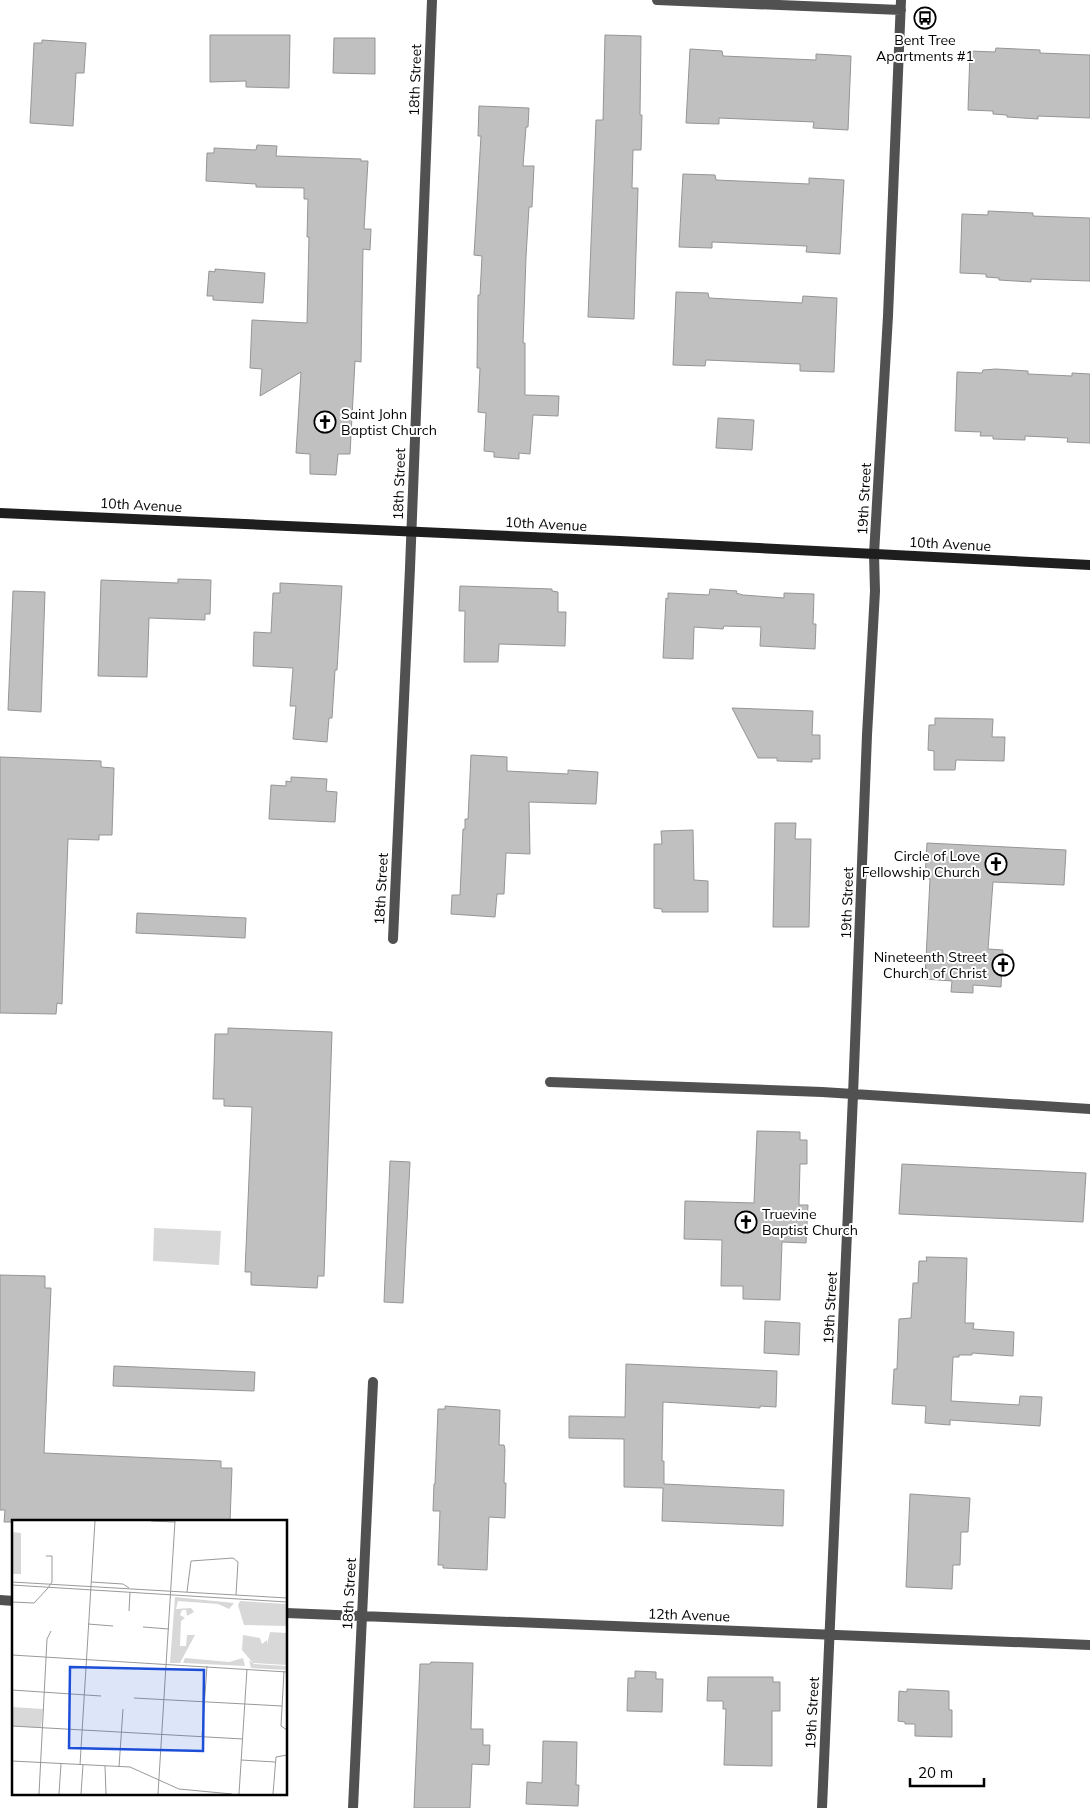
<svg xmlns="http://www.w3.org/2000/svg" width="1090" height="1808" font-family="Mulish,sans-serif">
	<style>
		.green { fill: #d8d8d8 }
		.building { fill: #c0c0c0; stroke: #959595 }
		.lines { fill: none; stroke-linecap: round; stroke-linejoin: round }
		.street { stroke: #515151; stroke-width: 10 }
		.secondary { stroke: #1e1e1e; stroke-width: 10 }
		.labels { text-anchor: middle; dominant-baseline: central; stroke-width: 4; stroke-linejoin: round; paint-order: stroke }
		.poi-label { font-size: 14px; fill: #000; stroke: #fff; text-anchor: start }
		.street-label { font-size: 14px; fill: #000; stroke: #fff }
		.inset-road { fill: none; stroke: #999; stroke-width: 1 }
		.view { fill: #1d4ed8; fill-opacity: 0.15; stroke: #1d4ed8; stroke-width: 2.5 }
		.inset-edge { fill: none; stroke: #000; stroke-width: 2.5 }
	</style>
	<rect width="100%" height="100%" fill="#fff"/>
	<path class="green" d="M 154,1228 L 221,1231 L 219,1265 L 153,1261 Z"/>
	<path class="building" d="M 210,35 L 290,35 L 289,88 L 246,87 L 246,81 L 210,82 Z
		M 605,35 L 641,36 L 640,115 L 642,115 L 641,150 L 633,150 L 632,188 L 638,188 L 634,319 L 588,317 L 596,120 L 603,120 Z
		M 334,38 L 375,38 L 375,74 L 333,73 Z
		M 42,40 L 86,43 L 84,73 L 76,73 L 73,126 L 30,123 L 34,43 L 42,43 Z
		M 996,48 L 1040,50 L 1040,53 L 1090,55 L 1090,118 L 1038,116 L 1038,119 L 1007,117 L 1007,115 L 993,114 L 993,111 L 968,110 L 970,51 L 995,52 Z
		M 690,49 L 722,51 L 723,56 L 816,60 L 816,54 L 851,56 L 848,130 L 813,128 L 814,122 L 719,118 L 719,124 L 686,123 Z
		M 479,106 L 529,108 L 528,127 L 526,127 L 523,166 L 534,166 L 532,207 L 529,207 L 526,257 L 523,343 L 525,343 L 525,395 L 559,396 L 558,416 L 533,415 L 530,454 L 519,453 L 519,459 L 494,457 L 494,452 L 484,451 L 486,413 L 478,412 L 480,368 L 477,368 L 478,295 L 480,295 L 482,256 L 474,255 L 481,136 L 478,136 Z
		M 257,145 L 277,146 L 276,156 L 361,159 L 361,161 L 368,161 L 364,229 L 371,229 L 370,250 L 363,249 L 361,362 L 355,361 L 350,454 L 338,454 L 336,475 L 310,474 L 310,454 L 296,453 L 301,372 L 260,396 L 262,369 L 250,368 L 252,320 L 307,323 L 309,237 L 307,237 L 308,199 L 304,199 L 304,188 L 256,187 L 256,184 L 206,181 L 207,153 L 214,153 L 214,148 L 256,150 Z
		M 683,174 L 715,175 L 716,180 L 809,184 L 809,178 L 844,180 L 840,254 L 806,252 L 807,246 L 712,242 L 712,248 L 679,247 Z
		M 988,211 L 1033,213 L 1033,216 L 1090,218 L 1090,281 L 1031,279 L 1031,282 L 999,280 L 999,278 L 986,277 L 986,274 L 960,273 L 962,214 L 988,215 Z
		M 215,269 L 265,273 L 263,303 L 213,300 L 213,296 L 207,296 L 209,271 L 215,272 Z
		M 676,292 L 708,293 L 709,298 L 802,303 L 803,296 L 837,298 L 834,372 L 800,371 L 800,364 L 706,360 L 705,366 L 673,365 Z
		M 996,369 L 1028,371 L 1028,374 L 1072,376 L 1072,373 L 1090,374 L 1090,443 L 1067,442 L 1068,438 L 1025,436 L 1025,440 L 993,439 L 993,436 L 980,436 L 981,432 L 955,431 L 957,372 L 982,373 L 983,370 Z
		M 718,418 L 754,420 L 752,450 L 716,448 Z
		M 178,579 L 211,580 L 210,614 L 205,614 L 205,620 L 149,618 L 147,677 L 98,676 L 101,580 L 178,583 Z
		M 280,583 L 342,586 L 337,670 L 335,670 L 332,718 L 329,718 L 327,742 L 293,739 L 296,706 L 290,706 L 293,668 L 253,666 L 254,632 L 271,633 L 273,593 L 280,593 Z
		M 460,586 L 552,589 L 552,591 L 558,592 L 558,612 L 566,612 L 565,646 L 499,644 L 498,662 L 464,662 L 465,611 L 459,611 Z
		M 710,589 L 737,591 L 736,593 L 743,595 L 784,598 L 784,593 L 814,594 L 813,624 L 816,624 L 815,649 L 760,646 L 761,627 L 724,626 L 723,629 L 694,627 L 693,659 L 663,658 L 666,598 L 668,599 L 668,593 L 709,595 Z
		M 13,591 L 45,592 L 41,712 L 8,710 Z
		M 732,708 L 813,711 L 812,735 L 820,735 L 820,759 L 812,759 L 812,762 L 777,761 L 777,758 L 758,758 Z
		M 935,718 L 993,719 L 992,737 L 1005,737 L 1004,761 L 956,760 L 955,770 L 934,770 L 934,751 L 928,750 L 929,725 L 935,725 Z
		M 471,755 L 507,757 L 507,771 L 568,774 L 568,770 L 598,772 L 596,804 L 529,802 L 530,854 L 506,853 L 504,894 L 497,894 L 495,917 L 451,914 L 452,895 L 460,895 L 463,829 L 465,829 L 465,819 L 468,819 Z
		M 0,757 L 101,761 L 101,767 L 114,768 L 112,835 L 99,835 L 99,840 L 68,839 L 62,1004 L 57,1003 L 56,1014 L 0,1013 Z
		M 291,777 L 327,779 L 326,791 L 337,792 L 335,822 L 269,819 L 271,785 L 286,786 L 286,781 L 291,782 Z
		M 775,823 L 796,823 L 795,839 L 811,839 L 809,927 L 773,927 Z
		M 693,830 L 694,880 L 708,881 L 708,912 L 662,912 L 662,909 L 654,908 L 654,844 L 662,844 L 661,831 Z
		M 927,843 L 1066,850 L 1064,885 L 993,882 L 988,949 L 1003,950 L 1001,987 L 973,985 L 973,993 L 951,992 L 952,981 L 925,979 L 930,879 L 925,878 Z
		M 137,913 L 246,918 L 245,938 L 136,933 Z
		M 228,1028 L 332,1032 L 324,1276 L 318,1276 L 317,1288 L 251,1285 L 251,1272 L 245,1272 L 252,1107 L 224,1106 L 224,1099 L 213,1099 L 215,1034 L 228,1034 Z
		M 757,1131 L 800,1132 L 800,1140 L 807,1140 L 807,1164 L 800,1164 L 799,1205 L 808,1205 L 806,1243 L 782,1242 L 780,1300 L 743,1299 L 743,1286 L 721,1286 L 722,1240 L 684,1239 L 685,1201 L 754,1203 Z
		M 390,1161 L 410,1162 L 403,1303 L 384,1302 Z
		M 902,1164 L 1086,1173 L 1083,1222 L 899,1214 Z
		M 926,1257 L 967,1258 L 965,1323 L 974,1323 L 973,1329 L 1014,1332 L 1013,1356 L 972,1353 L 972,1355 L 959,1355 L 959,1357 L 953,1357 L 951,1401 L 1019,1405 L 1020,1396 L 1042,1397 L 1040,1426 L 950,1420 L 950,1425 L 925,1423 L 926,1406 L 892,1404 L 894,1369 L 897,1369 L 899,1319 L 911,1318 L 913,1283 L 918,1283 L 919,1261 L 927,1261 Z
		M 0,1275 L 45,1276 L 45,1288 L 51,1288 L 44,1453 L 221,1461 L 221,1468 L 232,1468 L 230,1522 L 4,1522 L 5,1510 L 0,1510 Z
		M 765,1321 L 800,1323 L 799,1355 L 764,1353 Z
		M 626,1364 L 777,1371 L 776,1407 L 760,1406 L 760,1408 L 663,1402 L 662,1461 L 664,1461 L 664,1484 L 784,1490 L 783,1526 L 662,1521 L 663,1488 L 624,1487 L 624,1439 L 569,1438 L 569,1416 L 625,1417 Z
		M 114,1366 L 255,1372 L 254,1391 L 113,1386 Z
		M 445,1406 L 500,1410 L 499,1445 L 504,1445 L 505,1450 L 504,1483 L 506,1483 L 505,1518 L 489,1517 L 487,1570 L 443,1568 L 443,1565 L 438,1565 L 440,1511 L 433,1511 L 434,1484 L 435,1484 L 438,1409 L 445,1409 Z
		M 910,1494 L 970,1498 L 968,1532 L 961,1532 L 960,1565 L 953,1565 L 952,1589 L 906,1587 Z
		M 431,1662 L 473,1663 L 471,1729 L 483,1729 L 483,1745 L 490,1745 L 489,1765 L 472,1764 L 470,1808 L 414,1808 L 420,1664 L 430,1664 Z
		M 635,1671 L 656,1672 L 656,1679 L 663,1679 L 662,1712 L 627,1711 L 628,1678 L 635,1678 Z
		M 708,1677 L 773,1677 L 773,1682 L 780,1682 L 780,1711 L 772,1711 L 772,1766 L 724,1765 L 726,1709 L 723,1709 L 723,1701 L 707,1701 Z
		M 907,1689 L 949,1691 L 949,1710 L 952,1710 L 952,1737 L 915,1736 L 915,1724 L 905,1724 L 905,1722 L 898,1721 L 899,1691 L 907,1692 Z
		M 543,1741 L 577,1742 L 576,1785 L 579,1785 L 578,1806 L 526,1804 L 527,1782 L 542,1783 Z"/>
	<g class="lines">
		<path class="street" d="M 657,0 L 901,10
			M 393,939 L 410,568 L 432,0
			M 550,1082 L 822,1092 L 1090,1109
			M 0,1600 L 14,1601
			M 286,1613 L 1090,1645
			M 353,1808 L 373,1382
			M 822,1808 L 853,1095 L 867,735 L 875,591 L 874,554 L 888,316 L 901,0"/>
		<path class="secondary" d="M 0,513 L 620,541 L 1090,565"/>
	</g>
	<defs>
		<g id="bus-ring" transform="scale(1.125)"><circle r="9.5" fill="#fff" stroke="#000" stroke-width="1.5"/><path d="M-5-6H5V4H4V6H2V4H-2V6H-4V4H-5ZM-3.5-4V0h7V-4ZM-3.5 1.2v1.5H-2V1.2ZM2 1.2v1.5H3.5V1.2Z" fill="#000"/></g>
		<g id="church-ring" transform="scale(1.125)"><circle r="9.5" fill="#fff" stroke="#000" stroke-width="1.5"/><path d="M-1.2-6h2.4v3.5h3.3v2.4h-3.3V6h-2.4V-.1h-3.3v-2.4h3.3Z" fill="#000"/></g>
	</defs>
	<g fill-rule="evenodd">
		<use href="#bus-ring" x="925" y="18"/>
		<use href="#church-ring" x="325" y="422"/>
		<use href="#church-ring" x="996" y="864"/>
		<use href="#church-ring" x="1003" y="965"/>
		<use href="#church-ring" x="746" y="1222"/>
	</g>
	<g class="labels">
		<g class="poi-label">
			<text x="925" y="40" text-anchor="middle">Bent Tree<tspan x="925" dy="16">Apartments #1</tspan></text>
			<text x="341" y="414">Saint John<tspan x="341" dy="16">Baptist Church</tspan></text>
			<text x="980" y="856" text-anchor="end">Circle of Love<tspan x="980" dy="16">Fellowship Church</tspan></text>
			<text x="987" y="957" text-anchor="end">Nineteenth Street<tspan x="987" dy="16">Church of Christ</tspan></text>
			<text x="762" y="1214">Truevine<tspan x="762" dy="16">Baptist Church</tspan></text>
		</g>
		<g class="street-label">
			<text transform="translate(415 80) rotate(-88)">18th Street</text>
			<text transform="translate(399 484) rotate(-88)">18th Street</text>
			<text transform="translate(864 499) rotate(-87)">19th Street</text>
			<text transform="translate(141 505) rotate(3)">10th Avenue</text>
			<text transform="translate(546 524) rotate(3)">10th Avenue</text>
			<text transform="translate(950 544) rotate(3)">10th Avenue</text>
			<text transform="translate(381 889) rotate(-87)">18th Street</text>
			<text transform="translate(847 903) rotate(-88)">19th Street</text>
			<text transform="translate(830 1308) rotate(-87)">19th Street</text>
			<text transform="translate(349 1594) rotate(-87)">18th Street</text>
			<text transform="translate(689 1615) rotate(2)">12th Avenue</text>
			<text transform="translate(812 1713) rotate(-87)">19th Street</text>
		</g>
	</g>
	<g transform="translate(12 1520)">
		<rect width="275" height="275" fill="#fff"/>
		<path d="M 0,12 L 9,13 L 9,54 L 0,54 ZM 163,77 L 222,83 L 217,89 L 206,84 L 166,81 L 164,89 L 179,88 L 182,92 L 175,96 L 174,90 L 170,90 L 168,95 L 173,98 L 169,101 L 168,126 L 174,126 L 175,115 L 183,115 L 168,143 L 158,143 ZM 228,81 L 275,84 L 275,106 L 232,105 L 226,85 ZM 258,112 L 275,113 L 274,145 L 241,143 L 230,130 L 231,115 L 248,118 L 250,124 L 255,120 L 255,124 ZM 173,138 L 217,142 L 231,138 L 233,146 L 171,143 ZM 237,140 L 242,144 L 274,146 L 275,150 L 239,148 ZM 0,187 L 31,189 L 29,208 L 0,206 Z" fill="#d8d8d8"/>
		<path class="inset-road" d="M 139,1 L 163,2M 0,62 L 275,78M 79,62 L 111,64 L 117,68M 0,65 L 275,82M 175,72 L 179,41 L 221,38 L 226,42 L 224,75M 0,82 L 22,83 L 36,68 L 40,62 L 40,36 L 34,36M 117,91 L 118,72M 76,104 L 101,106M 131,107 L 157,109M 0,135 L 275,152M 272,151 L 269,206 L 275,210M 0,170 L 89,176M 122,178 L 270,186M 0,206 L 231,219M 190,217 L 195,146M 229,240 L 263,242M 0,241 L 118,247 L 167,269 L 220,274M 68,245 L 83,1M 93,246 L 94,274M 107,247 L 111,189M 27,274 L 35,119 L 39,111M 47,274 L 49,244M 69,274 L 71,245M 146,274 L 163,1M 227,274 L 235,149M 261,274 L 264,237 L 275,235"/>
		<path class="view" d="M 58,147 L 192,150 L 191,231 L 57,228 Z"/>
		<rect width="275" height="275" class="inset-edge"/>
	</g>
	<path d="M910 1778v8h74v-8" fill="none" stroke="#000000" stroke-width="2.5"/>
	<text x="918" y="1778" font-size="15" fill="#000000" stroke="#ffffff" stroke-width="4" paint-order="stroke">20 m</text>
</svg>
